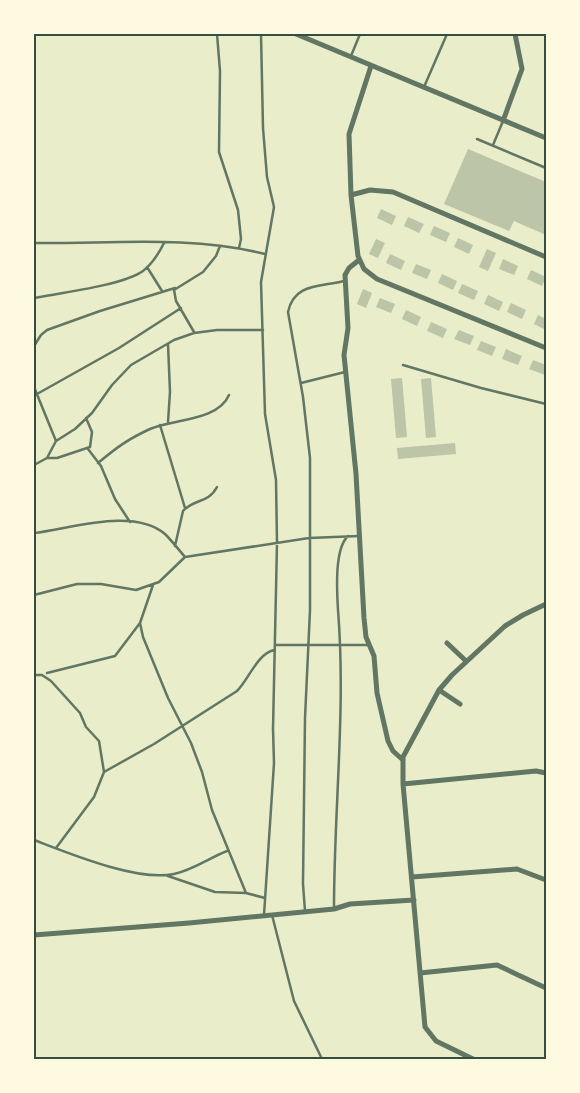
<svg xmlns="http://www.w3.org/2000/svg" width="580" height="1093" font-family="'Golos Text',sans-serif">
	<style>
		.building { fill: #bcc5a7 }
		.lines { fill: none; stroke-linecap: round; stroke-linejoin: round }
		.service { stroke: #617663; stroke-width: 2.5 }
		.minor { stroke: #617663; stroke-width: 5 }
		.neatline { fill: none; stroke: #344e41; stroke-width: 2 }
	</style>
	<rect width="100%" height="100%" fill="#e9edc9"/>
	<path class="building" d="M 468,149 L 546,182 L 546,235 L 514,221 L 509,231 L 444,204 Z
		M 381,209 L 396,216 L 392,225 L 377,218 Z
		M 408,217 L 424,224 L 419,233 L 404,226 Z
		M 434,226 L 450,233 L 446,242 L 430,235 Z
		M 458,238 L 473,245 L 469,254 L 454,247 Z
		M 376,239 L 385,243 L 378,258 L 369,254 Z
		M 487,249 L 496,253 L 488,271 L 479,267 Z
		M 390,254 L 405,261 L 401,270 L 386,263 Z
		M 503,259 L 518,266 L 514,275 L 499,269 Z
		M 416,264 L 431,270 L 427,279 L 412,273 Z
		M 531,270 L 546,277 L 542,286 L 527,279 Z
		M 442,274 L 457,281 L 453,290 L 438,283 Z
		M 462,284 L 478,291 L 474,300 L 458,293 Z
		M 363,289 L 372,293 L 366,308 L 357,304 Z
		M 488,295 L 503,302 L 499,311 L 484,304 Z
		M 380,298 L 395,304 L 391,313 L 376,307 Z
		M 511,303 L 526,310 L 522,319 L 507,312 Z
		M 406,310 L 421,317 L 417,326 L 402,319 Z
		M 538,315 L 546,319 L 546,330 L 534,324 Z
		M 431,322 L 447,329 L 443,338 L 427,331 Z
		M 459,330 L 474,336 L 470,345 L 454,339 Z
		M 481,341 L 496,347 L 492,356 L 477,350 Z
		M 506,349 L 522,356 L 518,365 L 502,359 Z
		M 533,360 L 546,365 L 545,375 L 529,369 Z
		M 402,378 L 407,437 L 396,438 L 391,379 Z
		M 431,378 L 436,437 L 426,438 L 421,379 Z
		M 455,443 L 456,454 L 398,459 L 397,448 Z"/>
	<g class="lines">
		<path class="service" d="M 217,34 L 220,71 L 219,152 L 238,210 L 241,239 L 239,248
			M 261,34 L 263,128 L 267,177 L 274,207 L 261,282 L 265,414 L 276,480 L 277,543 L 273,729 L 274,763 L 264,915
			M 351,56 L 360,34
			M 424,87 L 447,34
			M 477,139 L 546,168
			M 493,145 L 503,121
			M 34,243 C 110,244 190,235 265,254
			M 147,267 L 162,291
			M 34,298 C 60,293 124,285 143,271 C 152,264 159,253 164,243
			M 194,332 L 176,301 L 174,290 L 203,272 L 216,256 L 220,246
			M 168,344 L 170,392 L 168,422
			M 34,346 L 41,335 L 47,330 L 100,311 L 175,288
			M 403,365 L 481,388 L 546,404
			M 301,383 L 345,372
			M 34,387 L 56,441
			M 37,394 L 119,348 L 181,308
			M 160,425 L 185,508
			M 88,449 L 101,466 L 115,499 L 130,522
			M 47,458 L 57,458 L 90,447 L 92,432 L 86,418
			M 98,463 C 116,448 128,439 150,429 C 173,419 218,421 229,395
			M 34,465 L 47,458 L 56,441 L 75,429 L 92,413 L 112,385 L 131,365 L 174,340 L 194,333 L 217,330 L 263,330
			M 34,533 C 70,529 133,507 165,534 C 172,541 179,550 185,557
			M 175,546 L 183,511 C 195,498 208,504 217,487
			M 34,595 L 77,584 L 101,584 L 136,590 L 159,582 L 185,557 L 309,538 L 359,536
			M 140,623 L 143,637 L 168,698 L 191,743 L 202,772 L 212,810 L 246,893
			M 275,645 L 368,645
			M 47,673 L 115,656 L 140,623 L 153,585
			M 34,675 L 42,675 L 51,681 L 80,713 L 86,727 L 99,741 L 104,772 L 94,797 L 56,848
			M 104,772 L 154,744 L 237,691 C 249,679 257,654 274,650
			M 34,840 C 68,853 138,882 174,874 C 193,870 209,858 227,851
			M 168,876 L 215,892 L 246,893 L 265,898
			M 334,908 C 334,808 346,709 338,610 C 337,592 334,549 348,536
			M 305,911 L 303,884 L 305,718 L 310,610 L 310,458 L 303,397 L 288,312 C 294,283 320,287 344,281
			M 272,915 L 294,1001 L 322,1059"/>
		<path class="minor" d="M 296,34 L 546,138
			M 371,66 L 349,134 L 351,195 L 358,256 L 364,269 L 377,279 L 546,348
			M 503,121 L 522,69 L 515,34
			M 351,195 L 370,190 L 393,192 L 546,257
			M 359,260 L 349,268 L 345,275 L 348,328 L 344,355 L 356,474 L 364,618 L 366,637 L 374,656 L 377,693 L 388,741 L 393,751 L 403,760
			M 447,643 L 466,661
			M 439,690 L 460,704
			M 403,784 L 536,771 L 546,773
			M 412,877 L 517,869 L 546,880
			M 34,935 L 189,923 L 334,909 L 350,904 L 414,900
			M 420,973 L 497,965 L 546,988
			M 473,1059 L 436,1041 L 425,1027 L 403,784 L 403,757 L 439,690 L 452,675 L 505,626 L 523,615 L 546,604"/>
	</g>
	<rect width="580" height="1093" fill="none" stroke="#fefae0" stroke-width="70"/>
	<rect x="35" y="35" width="510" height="1023" class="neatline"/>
</svg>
